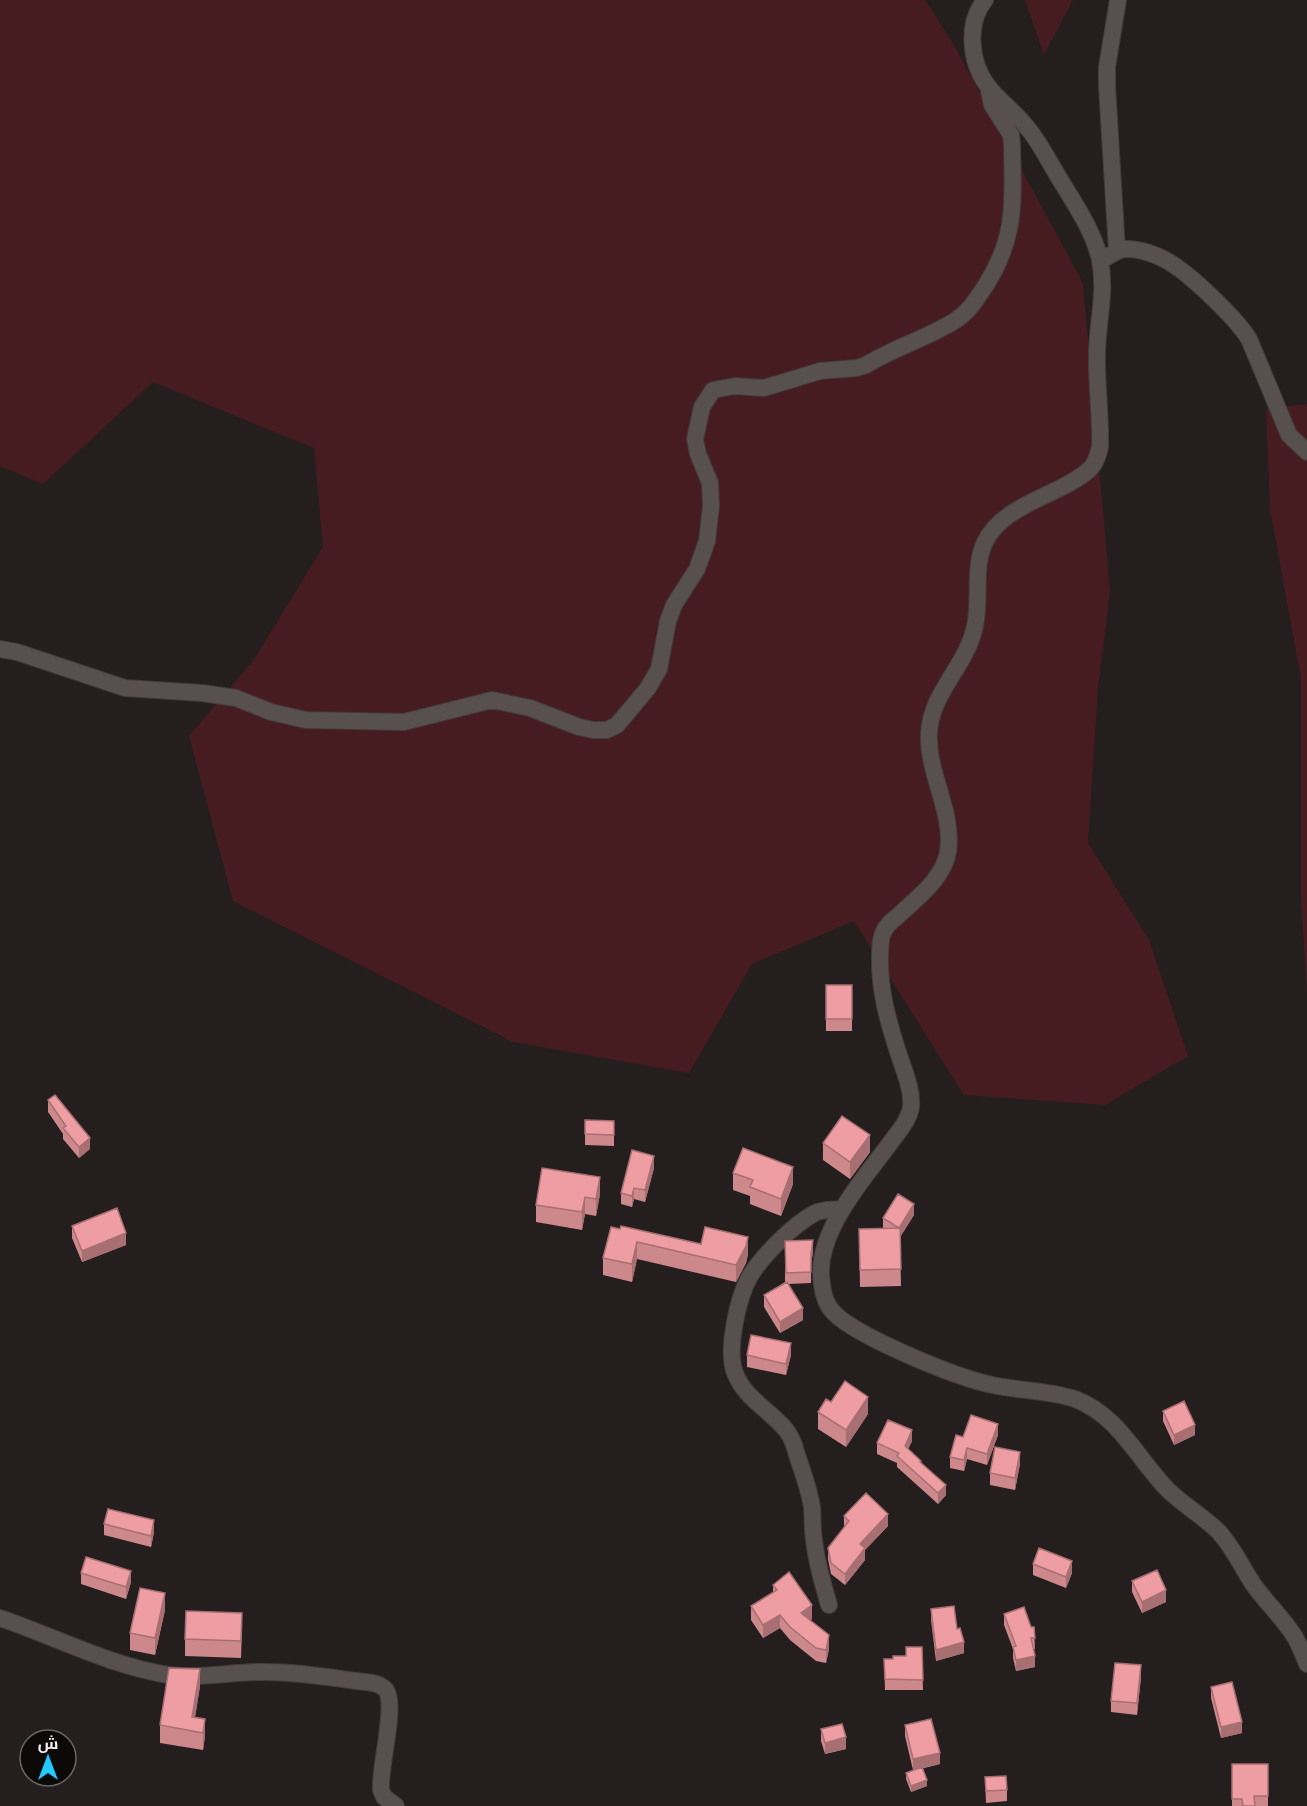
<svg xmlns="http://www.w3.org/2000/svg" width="1307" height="1806" font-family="'Varela Round',Cairo,sans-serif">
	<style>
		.green { fill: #471c20 }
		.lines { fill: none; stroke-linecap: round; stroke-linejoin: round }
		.street-casing { stroke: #413b3b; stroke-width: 18 }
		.street { stroke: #584f4f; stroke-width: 16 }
		.wall { fill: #cd888b }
		.shaded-wall { fill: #a76f71 }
		.building { fill: #ee9ea2; stroke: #a76f71; stroke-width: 1.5 }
	</style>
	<rect width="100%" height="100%" fill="#251e1e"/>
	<path class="green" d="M 0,0 L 925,0 L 954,45 L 1083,283 L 1110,591 L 1098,688 L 1088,843 L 1149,940 L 1188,1056 L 1105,1105 L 964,1095 L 854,921 L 752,964 L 689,1073 L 513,1042 L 233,901 L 189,736 L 253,661 L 323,547 L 314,448 L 153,382 L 43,484 L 0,466 Z
		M 1025,0 L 1073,0 L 1044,55 Z
		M 1307,404 L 1307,993 L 1301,899 L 1301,678 L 1270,509 L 1266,409 Z"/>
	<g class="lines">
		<g class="street-casing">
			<path id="street" d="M 985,0 C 966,23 970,62 987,85 C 998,100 1014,111 1025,125 C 1037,138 1046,156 1055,171 C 1071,199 1093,228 1100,260 C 1106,291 1098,321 1097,351 C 1096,383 1101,415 1100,447 C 1098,455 1096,463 1090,469 C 1060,496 1004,503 985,542 C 972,569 982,602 974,630 C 965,667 931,693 929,733 C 927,774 954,811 948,852 C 943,879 918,897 899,915 C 893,920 886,925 883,933 C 880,940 880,949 880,957 C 879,989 888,1021 898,1052 C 903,1068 913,1090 911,1107 C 909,1120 899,1131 891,1142 C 864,1179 813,1234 822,1284 C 823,1294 826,1305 834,1313 C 858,1337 953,1376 988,1384 C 1016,1391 1048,1390 1075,1399 C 1118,1415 1137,1458 1167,1489 C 1182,1504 1201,1515 1217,1530 C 1232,1545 1241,1566 1253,1584 C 1265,1601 1281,1616 1293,1634 C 1299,1643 1303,1654 1307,1664
				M 1117,251 L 1107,86 L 1107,67 L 1118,0
				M 1100,261 C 1108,257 1116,250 1125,249 C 1138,248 1158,255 1169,262 C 1190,274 1236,318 1249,339 L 1289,435 L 1307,452
				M 0,649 L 17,652 L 125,688 L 202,693 L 236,698 L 271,712 L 306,720 L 404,722 L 492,700 L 530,708 L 579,727 L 593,730 L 607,730 L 617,725 L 628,712 L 648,688 L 659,669 L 668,621 L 674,605 L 697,569 L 707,541 L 711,506 L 710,483 L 698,454 L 695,439 L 702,407 L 713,390 L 735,386 L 764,388 L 820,371 L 857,368 L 866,365 C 895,347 928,338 956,320 C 970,311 977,298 986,285 C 1017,236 1013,200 1012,144 L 1011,135 L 992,105 L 988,86
				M 829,1605 C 823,1584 816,1562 814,1539 C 812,1529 813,1518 812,1507 C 809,1490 803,1472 797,1455 C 795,1447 791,1436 786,1430 C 770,1410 745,1399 735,1373 C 726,1350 738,1297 750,1276 C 763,1255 794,1224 815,1213 C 823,1209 834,1210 842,1209
				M 0,1618 C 56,1637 110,1666 169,1675 C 199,1679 230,1672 260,1672 C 297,1671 336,1679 373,1683 C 377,1684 383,1686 386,1690 C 397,1706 379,1767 381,1790 L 384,1797 L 396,1806"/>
		</g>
		<use href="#street" class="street"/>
	</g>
	<path class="wall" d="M 826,985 L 852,985 L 852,1031 L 826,1031 Z
		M 48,1100 L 90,1149 L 79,1158 L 63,1139 L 63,1134 L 48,1112 Z
		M 585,1120 L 614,1121 L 614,1146 L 585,1145 Z
		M 823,1143 L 870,1152 L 850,1179 L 823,1160 Z
		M 654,1168 L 645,1202 L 634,1199 L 632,1207 L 621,1204 L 621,1193 Z
		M 733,1173 L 793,1184 L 781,1216 L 750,1204 L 750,1196 L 733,1190 Z
		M 600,1194 L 596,1216 L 585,1214 L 582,1230 L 536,1222 L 536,1205 Z
		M 914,1215 L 900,1237 L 901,1286 L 860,1287 L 859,1229 L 883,1228 L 883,1218 Z
		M 72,1226 L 126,1245 L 82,1262 L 72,1238 Z
		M 611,1227 L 748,1254 L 746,1263 L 736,1282 L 637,1259 L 632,1282 L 603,1275 L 603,1258 Z
		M 785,1241 L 813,1252 L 811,1263 L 811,1283 L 788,1284 L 803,1320 L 780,1333 L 764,1307 L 764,1295 L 785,1282 Z
		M 747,1355 L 791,1355 L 786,1375 L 747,1367 Z
		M 1163,1411 L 1195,1435 L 1174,1445 L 1163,1421 Z
		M 818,1412 L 868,1414 L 846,1447 L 818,1429 Z
		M 998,1435 L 987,1465 L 967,1459 L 964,1471 L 950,1468 L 950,1457 L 963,1437 Z
		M 912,1441 L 908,1449 L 921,1463 L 946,1495 L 938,1504 L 897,1467 L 897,1463 L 877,1454 L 877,1443 Z
		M 1020,1464 L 1015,1490 L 990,1485 L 990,1473 Z
		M 844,1516 L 888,1526 L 865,1550 L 865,1560 L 845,1585 L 831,1574 L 828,1559 L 828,1548 L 844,1528 Z
		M 104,1524 L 154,1532 L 151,1547 L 104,1535 Z
		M 1033,1564 L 1072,1573 L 1066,1588 L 1033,1575 Z
		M 81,1573 L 131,1582 L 126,1599 L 81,1584 Z
		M 1132,1581 L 1166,1602 L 1142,1613 L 1132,1592 Z
		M 773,1585 L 812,1619 L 810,1620 L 829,1649 L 826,1663 L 816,1661 L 790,1640 L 780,1628 L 763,1638 L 751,1620 L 751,1606 L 773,1593 Z
		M 931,1609 L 957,1629 L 964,1653 L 936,1661 L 931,1620 Z
		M 165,1610 L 155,1655 L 130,1650 L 130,1633 Z
		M 1004,1614 L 1031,1627 L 1034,1627 L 1035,1649 L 1034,1649 L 1035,1667 L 1016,1671 L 1013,1658 L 1013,1649 L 1004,1625 Z
		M 242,1630 L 241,1658 L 185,1656 L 185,1639 Z
		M 922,1647 L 923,1690 L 885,1690 L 884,1659 L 893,1659 L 906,1656 Z
		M 1141,1677 L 1137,1715 L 1111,1712 L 1111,1701 Z
		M 200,1686 L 195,1717 L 205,1736 L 203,1750 L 160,1743 L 160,1725 Z
		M 1211,1687 L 1242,1733 L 1221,1738 L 1211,1698 Z
		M 905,1725 L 940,1764 L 923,1768 L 927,1786 L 911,1792 L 906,1779 L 906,1773 L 913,1770 L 905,1736 Z
		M 821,1729 L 846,1749 L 825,1754 L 821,1741 Z
		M 1232,1764 L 1268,1764 L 1268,1806 L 1232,1806 Z
		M 985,1777 L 1007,1790 L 1007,1801 L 986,1803 Z"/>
	<path class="shaded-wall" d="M 870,1135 L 870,1152 L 850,1179 L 850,1162 Z
		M 90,1138 L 90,1149 L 79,1158 L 79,1147 Z
		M 654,1156 L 654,1168 L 645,1202 L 645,1190 Z
		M 793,1167 L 793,1184 L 781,1216 L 781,1199 Z
		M 600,1177 L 600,1194 L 596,1216 L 596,1199 Z
		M 634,1188 L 634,1199 L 632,1207 L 632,1196 Z
		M 585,1197 L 585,1214 L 582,1230 L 582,1212 Z
		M 914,1204 L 914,1215 L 899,1239 L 899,1228 Z
		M 126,1233 L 126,1245 L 82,1262 L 82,1251 Z
		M 748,1237 L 748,1254 L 746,1263 L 736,1282 L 736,1265 Z
		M 813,1240 L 813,1252 L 811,1265 L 811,1254 Z
		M 637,1242 L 637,1259 L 632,1282 L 632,1264 Z
		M 803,1308 L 803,1320 L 780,1333 L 780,1322 Z
		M 791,1343 L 791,1355 L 786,1375 L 786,1364 Z
		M 868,1397 L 868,1414 L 846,1447 L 846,1430 Z
		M 998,1424 L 998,1435 L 987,1465 L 987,1454 Z
		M 1195,1425 L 1195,1435 L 1174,1445 L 1174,1435 Z
		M 912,1430 L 912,1441 L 905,1456 L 905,1446 Z
		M 967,1448 L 967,1459 L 964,1471 L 964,1460 Z
		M 1020,1452 L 1020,1464 L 1015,1490 L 1015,1478 Z
		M 946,1485 L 946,1495 L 938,1504 L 938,1493 Z
		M 888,1514 L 888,1526 L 865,1550 L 865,1560 L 845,1585 L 845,1574 L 860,1544 Z
		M 154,1520 L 154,1532 L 151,1547 L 151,1536 Z
		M 1072,1561 L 1072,1573 L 1066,1588 L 1066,1577 Z
		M 131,1571 L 131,1582 L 126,1599 L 126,1587 Z
		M 1166,1590 L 1166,1602 L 1142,1613 L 1142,1602 Z
		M 165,1593 L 165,1610 L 155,1655 L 155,1638 Z
		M 812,1605 L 812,1619 L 801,1627 L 801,1613 Z
		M 780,1615 L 780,1628 L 763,1638 L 763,1625 Z
		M 829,1635 L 829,1649 L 826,1663 L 826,1650 Z
		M 964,1642 L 964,1653 L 936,1661 L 936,1650 Z
		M 1035,1656 L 1035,1667 L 1016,1671 L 1016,1660 Z
		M 1141,1665 L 1141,1677 L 1137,1715 L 1137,1703 Z
		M 200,1669 L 200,1686 L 193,1731 L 192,1717 Z
		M 205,1719 L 205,1736 L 203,1750 L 203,1733 Z
		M 1242,1722 L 1242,1733 L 1221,1738 L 1221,1727 Z
		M 846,1737 L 846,1749 L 825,1754 L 825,1743 Z
		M 940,1753 L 940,1764 L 913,1771 L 913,1759 Z
		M 927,1780 L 927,1786 L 911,1792 L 911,1786 Z"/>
	<path class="building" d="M 826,985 L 852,985 L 852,1019 L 826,1019 Z
		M 55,1095 L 90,1138 L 79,1147 L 63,1128 L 66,1126 L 48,1100 Z
		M 842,1116 L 870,1135 L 850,1162 L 823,1143 Z
		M 585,1120 L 614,1121 L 614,1135 L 585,1134 Z
		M 743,1148 L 793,1167 L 781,1199 L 750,1187 L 753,1180 L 733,1173 Z
		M 632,1150 L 654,1156 L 645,1190 L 634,1188 L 632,1196 L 621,1193 Z
		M 542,1168 L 600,1177 L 596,1199 L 585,1197 L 582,1212 L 536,1205 Z
		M 898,1194 L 914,1204 L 899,1228 L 883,1218 Z
		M 117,1208 L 126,1233 L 82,1251 L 72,1226 Z
		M 621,1226 L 701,1244 L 705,1227 L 748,1237 L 746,1246 L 736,1265 L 637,1242 L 632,1264 L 603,1258 L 611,1227 L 620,1229 Z
		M 900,1228 L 901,1269 L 860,1270 L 859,1229 Z
		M 813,1240 L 811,1254 L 811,1272 L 786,1273 L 785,1241 Z
		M 787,1282 L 803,1308 L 780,1322 L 764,1295 Z
		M 751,1335 L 791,1343 L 786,1364 L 747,1355 Z
		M 845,1381 L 868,1397 L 846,1430 L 818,1412 L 826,1399 L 831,1402 Z
		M 1184,1401 L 1195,1425 L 1174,1435 L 1163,1411 Z
		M 971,1415 L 998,1424 L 987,1454 L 967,1448 L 964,1460 L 950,1457 L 956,1435 L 963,1437 Z
		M 888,1420 L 912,1430 L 905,1446 L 921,1461 L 920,1462 L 946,1485 L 938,1493 L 897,1456 L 899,1453 L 877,1443 Z
		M 995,1447 L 1020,1452 L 1015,1478 L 990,1473 Z
		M 866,1493 L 888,1514 L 860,1544 L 865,1548 L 845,1574 L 831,1563 L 828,1548 L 849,1521 L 844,1516 Z
		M 108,1509 L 154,1520 L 151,1536 L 104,1524 Z
		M 1039,1548 L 1072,1561 L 1066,1577 L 1033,1564 Z
		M 86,1557 L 131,1571 L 126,1587 L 81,1573 Z
		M 1157,1570 L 1166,1590 L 1142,1602 L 1132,1581 Z
		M 789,1572 L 812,1605 L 801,1613 L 829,1635 L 826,1650 L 816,1648 L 790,1627 L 780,1615 L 763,1625 L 751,1606 L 777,1590 L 773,1585 Z
		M 140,1588 L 165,1593 L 155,1638 L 130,1633 Z
		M 954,1606 L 957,1629 L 960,1628 L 964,1642 L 936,1650 L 931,1609 Z
		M 1024,1607 L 1031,1627 L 1034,1627 L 1035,1638 L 1031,1638 L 1035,1656 L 1016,1660 L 1013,1647 L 1016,1646 L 1004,1614 Z
		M 186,1611 L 242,1613 L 241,1641 L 185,1639 Z
		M 906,1647 L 922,1647 L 923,1680 L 885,1679 L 884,1659 L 893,1659 L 893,1656 L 906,1656 Z
		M 1115,1663 L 1141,1665 L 1137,1703 L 1111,1701 Z
		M 169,1668 L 200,1669 L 192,1717 L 205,1719 L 203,1733 L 160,1725 Z
		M 1232,1682 L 1242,1722 L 1221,1727 L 1211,1687 Z
		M 931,1719 L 940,1753 L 913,1759 L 905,1725 Z
		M 842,1724 L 846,1737 L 825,1743 L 821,1729 Z
		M 1232,1764 L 1268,1764 L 1268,1796 L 1254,1796 L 1255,1806 L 1243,1806 L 1242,1799 L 1232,1799 Z
		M 922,1767 L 927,1780 L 911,1786 L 906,1773 Z
		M 1006,1776 L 1007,1790 L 986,1791 L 985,1777 Z"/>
	<g transform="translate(48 1758)"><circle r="28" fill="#0c0909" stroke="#6a6666" stroke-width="1.5"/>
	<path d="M0-4.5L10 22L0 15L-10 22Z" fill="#21c9fd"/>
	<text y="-9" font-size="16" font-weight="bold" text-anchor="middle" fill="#f7f1f1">ش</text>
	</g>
</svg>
